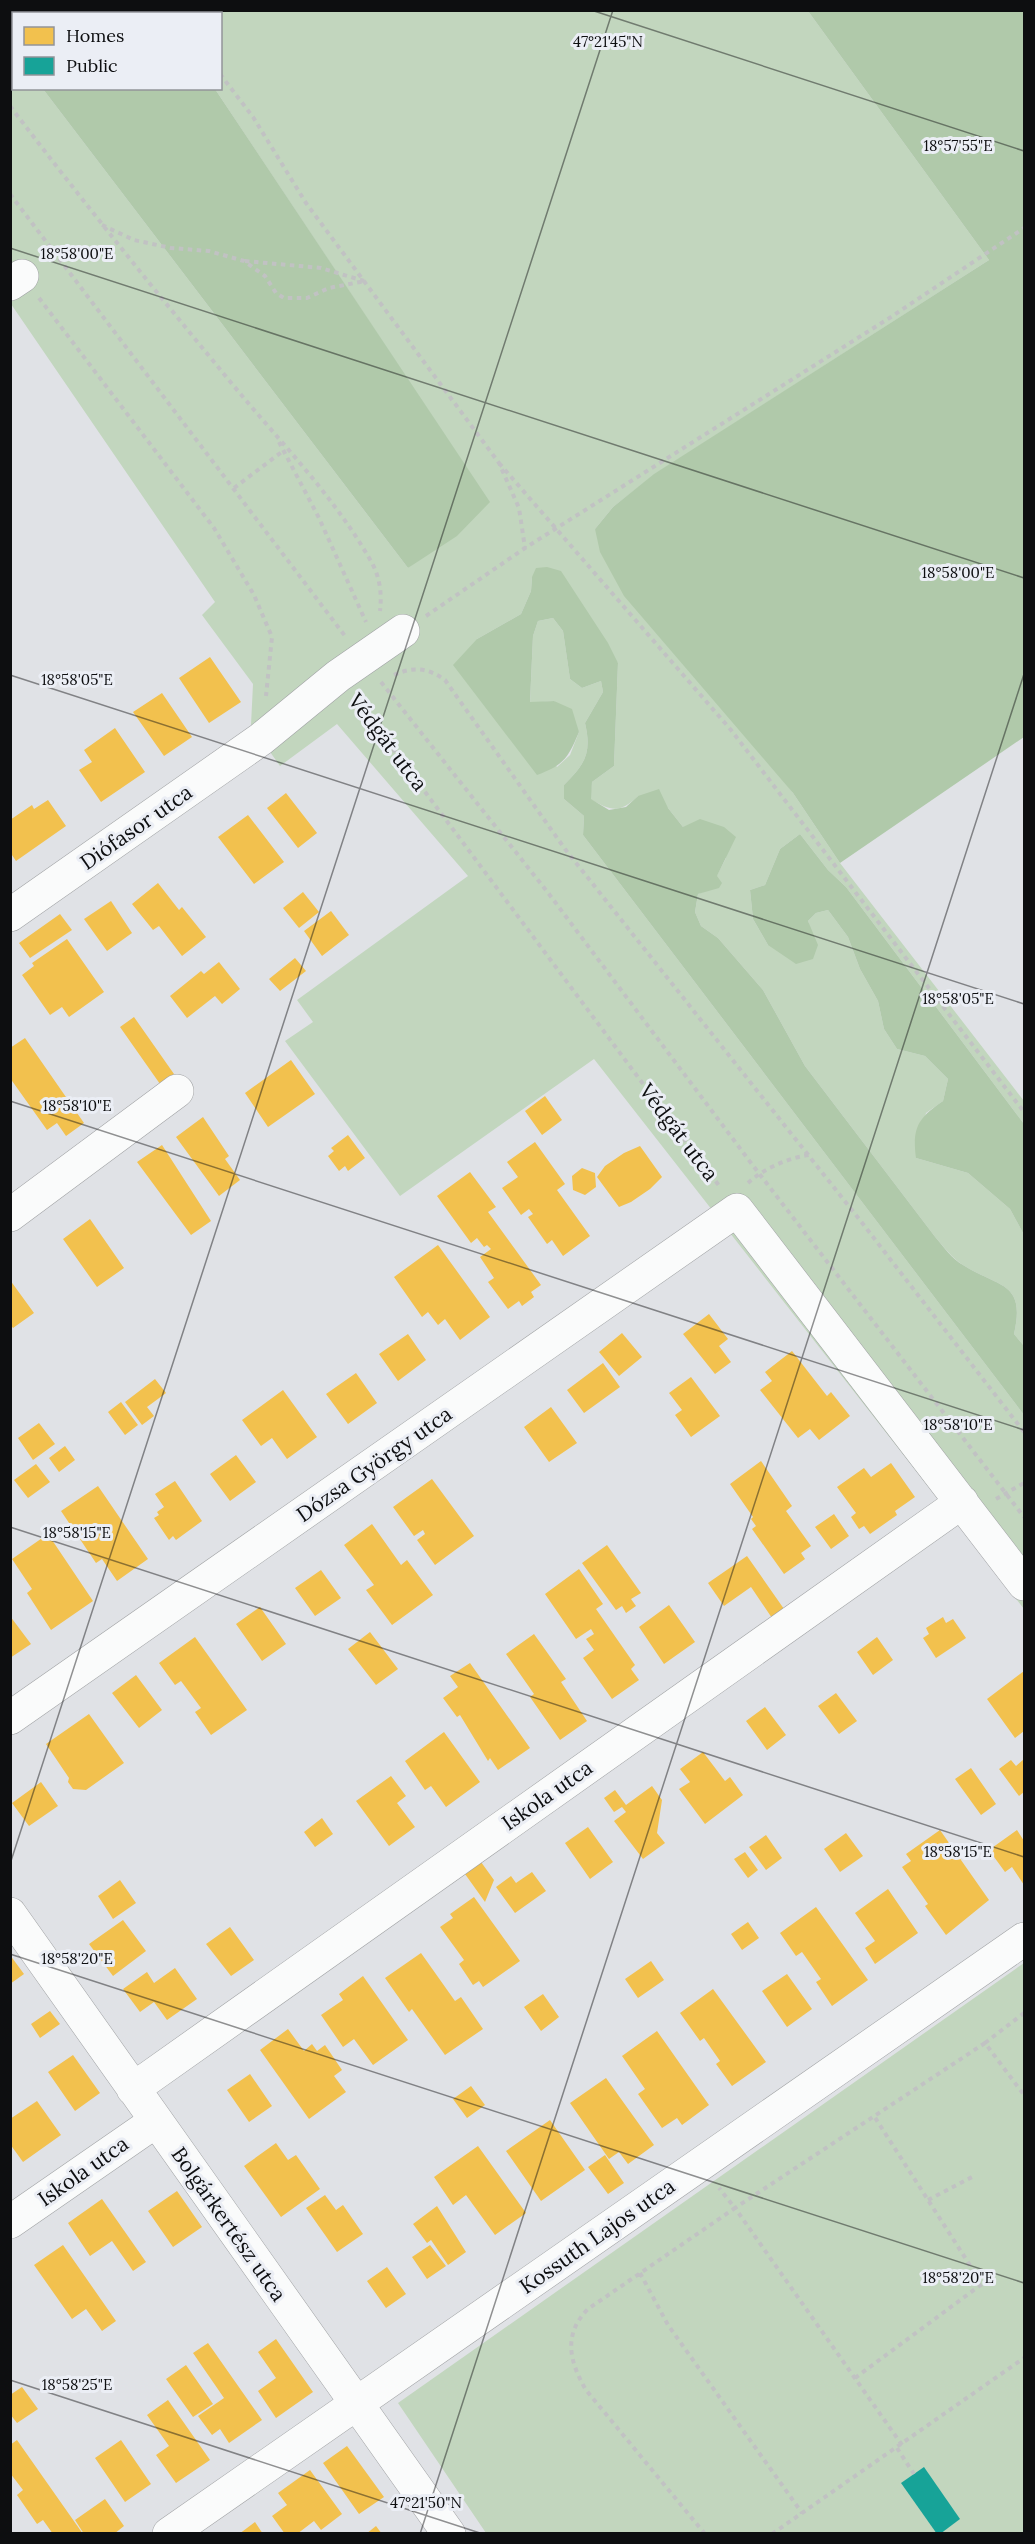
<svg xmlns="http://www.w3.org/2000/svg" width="1035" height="2544" font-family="Lora,serif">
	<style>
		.green { fill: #c2d6be }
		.forest { fill: #b0c9aa }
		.homes { fill: #f2c14e }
		.public { fill: #17a398 }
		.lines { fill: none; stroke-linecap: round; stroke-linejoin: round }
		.minor-casing { stroke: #a0a2a4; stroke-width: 34 }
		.path { stroke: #c1c2c3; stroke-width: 4; stroke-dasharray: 4.5 4.5; stroke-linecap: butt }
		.minor { stroke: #fafbfb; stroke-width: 33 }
		.ticks { fill: none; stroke: #0d0e10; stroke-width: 1.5; stroke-opacity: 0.45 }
		.labels { text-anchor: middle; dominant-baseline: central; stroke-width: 6; stroke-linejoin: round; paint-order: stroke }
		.street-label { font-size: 21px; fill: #0d0e10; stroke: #ebeef5 }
		.ticks-label { font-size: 15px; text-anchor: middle; fill: #0d0e10; stroke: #ebeef5; stroke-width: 6; stroke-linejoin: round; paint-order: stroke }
	</style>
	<rect width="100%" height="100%" fill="#e0e2e6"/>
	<path class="green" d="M 121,11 L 808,11 L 989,260 L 655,474 L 613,507 L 595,529 L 793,793 L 840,863 L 1024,1101 L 1024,1124 L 846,887 L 828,870 L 800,834 L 780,849 L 765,885 L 750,890 L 753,919 L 768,945 L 812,935 L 808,921 L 816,913 L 828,910 L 848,937 L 860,969 L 878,1001 L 884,1029 L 897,1049 L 925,1056 L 948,1079 L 943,1101 L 926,1113 L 916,1158 L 968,1173 L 1010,1209 L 1023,1233 L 1024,1346 L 1014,1334 C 1026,1281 999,1288 963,1265 C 953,1259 944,1247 936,1238 L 805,1066 L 763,990 L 718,938 L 701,926 L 695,912 L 698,894 L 710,889 L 726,858 L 683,827 L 668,808 L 638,796 C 619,814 612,811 590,799 L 592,782 L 614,766 L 618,663 L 532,577 L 531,591 L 521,614 L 477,639 L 557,767 L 570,755 L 579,732 L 554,701 L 530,703 L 533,636 L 538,621 L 553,618 L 563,631 L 570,679 L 582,688 L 601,681 L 603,692 L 585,723 C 592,753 585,764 564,785 L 564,799 L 584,816 L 583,835 L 1024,1415 L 1024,1609 L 594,1059 L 400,1196 L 285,1041 L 313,1022 L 297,1000 L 468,876 L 337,724 L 280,766 L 251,725 L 253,684 L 202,615 L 215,602 L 11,304 L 10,46 L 13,50 L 14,88 L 43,89 L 408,568 L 489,502 L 215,89 L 220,88 L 220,14 L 123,14 Z
		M 1024,1963 L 1024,2533 L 486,2533 L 398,2403 Z"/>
	<path class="forest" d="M 121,10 L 123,13 L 14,14 L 13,50 L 11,46 L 11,11 Z
		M 808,11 L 1024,11 L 1024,737 L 840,863 L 793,793 L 624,596 L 600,552 L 595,529 L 613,507 L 654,474 L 989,260 Z
		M 43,89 L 215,89 L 490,502 L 457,536 L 408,568 Z
		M 547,567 L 561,571 L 608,643 L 618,663 L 614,766 L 592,782 L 591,799 L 609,810 L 626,807 L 638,796 L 659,789 L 668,808 L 683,827 L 700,819 L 724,827 L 736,837 L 717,876 L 722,883 L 719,888 L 698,894 L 695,912 L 701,926 L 718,938 L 763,990 L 805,1066 L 936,1238 C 944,1247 952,1259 963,1265 C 999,1288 1026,1281 1014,1334 L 1024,1346 L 1024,1415 L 583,835 L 584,816 L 564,799 L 564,785 C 585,764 592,753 585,723 L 603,692 L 601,681 L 582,688 L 570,679 L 563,631 L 553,618 L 538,621 L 533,636 L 530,702 L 554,701 L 572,709 L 579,732 C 568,758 564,765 537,775 L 453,665 L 477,639 L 521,614 L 531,591 L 532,577 L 536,568 Z
		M 800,834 L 828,870 L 846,887 L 1024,1124 L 1024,1250 L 1023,1233 L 1010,1209 L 968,1173 L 916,1158 C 912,1128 918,1118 943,1101 L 948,1079 L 925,1056 L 897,1049 L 884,1029 L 878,1001 L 860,969 L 848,937 L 828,910 L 816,913 L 808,921 L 818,945 L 813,959 L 796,964 L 768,945 L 753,919 L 750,890 L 765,885 L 780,849 Z"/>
	<path class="homes" d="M 210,657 L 241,702 L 209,723 L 179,678 Z
		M 162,693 L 192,737 L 164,756 L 133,712 Z
		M 115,728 L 145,772 L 101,802 L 79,770 L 92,762 L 84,750 Z
		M 286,793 L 317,833 L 298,848 L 267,808 Z
		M 48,800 L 66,826 L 16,861 L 10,852 L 10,820 L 32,805 L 34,809 Z
		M 248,815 L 284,862 L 254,884 L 218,837 Z
		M 158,883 L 179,910 L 182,907 L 206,937 L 182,956 L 159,926 L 153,930 L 132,904 Z
		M 303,892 L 319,912 L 299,928 L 283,908 Z
		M 111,901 L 132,933 L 107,951 L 84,919 Z
		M 331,911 L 349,935 L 322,956 L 304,931 Z
		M 60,914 L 72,930 L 30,958 L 19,943 Z
		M 67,939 L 104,992 L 69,1017 L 62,1007 L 50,1015 L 22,975 L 34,966 L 32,963 Z
		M 295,958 L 306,971 L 280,991 L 269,979 Z
		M 219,962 L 240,989 L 222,1004 L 215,996 L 187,1018 L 170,996 L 201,971 L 204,974 Z
		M 134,1017 L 174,1074 L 160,1084 L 120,1027 Z
		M 25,1038 L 84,1123 L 66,1136 L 57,1123 L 47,1130 L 10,1078 L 10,1048 Z
		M 291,1060 L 315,1094 L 268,1127 L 245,1093 Z
		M 545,1096 L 562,1120 L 542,1135 L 525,1111 Z
		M 203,1117 L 229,1156 L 225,1159 L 240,1180 L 219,1196 L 176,1137 Z
		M 348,1135 L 365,1158 L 348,1171 L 345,1166 L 339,1171 L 328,1156 L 334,1151 L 331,1148 Z
		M 535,1142 L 565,1184 L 557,1190 L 590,1236 L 563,1256 L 552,1240 L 547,1244 L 528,1217 L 533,1214 L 529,1209 L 521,1215 L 502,1188 L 518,1177 L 507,1162 Z
		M 162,1145 L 211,1221 L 191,1235 L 137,1162 Z
		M 640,1146 L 662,1177 L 650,1189 L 631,1202 L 619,1207 L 597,1177 L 605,1166 L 624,1153 Z
		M 582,1168 L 595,1173 L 596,1187 L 585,1195 L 573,1190 L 572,1176 Z
		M 470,1172 L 496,1207 L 488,1212 L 541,1285 L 531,1292 L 534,1297 L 522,1306 L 519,1301 L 508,1309 L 488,1282 L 494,1278 L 480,1257 L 491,1249 L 487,1245 L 484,1247 L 477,1238 L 471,1243 L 437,1196 Z
		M 90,1219 L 124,1268 L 97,1287 L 63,1239 Z
		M 438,1245 L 490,1317 L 460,1340 L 445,1319 L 438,1325 L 428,1312 L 422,1317 L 394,1277 Z
		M 10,1280 L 34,1313 L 13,1328 L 10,1324 Z
		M 709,1314 L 728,1339 L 719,1346 L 731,1362 L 715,1374 L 683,1334 Z
		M 622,1333 L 642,1357 L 619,1376 L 599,1352 Z
		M 408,1334 L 426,1360 L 398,1381 L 379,1354 Z
		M 792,1351 L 827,1396 L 831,1392 L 850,1416 L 819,1440 L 810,1429 L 798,1438 L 760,1390 L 772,1381 L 765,1372 Z
		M 603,1363 L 620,1387 L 584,1413 L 567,1390 Z
		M 356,1373 L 377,1403 L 348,1424 L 326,1394 Z
		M 691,1377 L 720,1416 L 691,1437 L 675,1415 L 682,1410 L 669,1393 Z
		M 155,1379 L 166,1393 L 147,1407 L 154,1416 L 142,1425 L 125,1402 Z
		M 283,1390 L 317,1437 L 287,1459 L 272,1438 L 261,1446 L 242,1420 Z
		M 121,1402 L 138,1425 L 125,1435 L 108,1412 Z
		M 551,1407 L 577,1443 L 549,1462 L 524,1427 Z
		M 39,1423 L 55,1444 L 33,1460 L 18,1438 Z
		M 65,1446 L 75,1460 L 59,1472 L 49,1458 Z
		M 236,1455 L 256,1482 L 230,1501 L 210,1474 Z
		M 761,1461 L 792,1506 L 786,1511 L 811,1546 L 801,1553 L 805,1559 L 784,1574 L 752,1529 L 756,1526 L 751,1519 L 753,1517 L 730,1484 Z
		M 891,1463 L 915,1497 L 895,1511 L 897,1515 L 870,1534 L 864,1526 L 859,1529 L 851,1517 L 856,1513 L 837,1487 L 864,1468 L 871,1477 Z
		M 36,1464 L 50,1482 L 28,1498 L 14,1480 Z
		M 432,1479 L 474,1536 L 435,1565 L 417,1540 L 425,1534 L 423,1530 L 414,1536 L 393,1507 Z
		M 175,1481 L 202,1521 L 176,1540 L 173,1536 L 169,1540 L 154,1518 L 159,1515 L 157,1512 L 164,1507 L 155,1494 Z
		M 98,1486 L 148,1559 L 117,1581 L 102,1559 L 96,1563 L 61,1511 Z
		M 834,1514 L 849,1536 L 831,1549 L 815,1527 Z
		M 372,1524 L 401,1565 L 407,1560 L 433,1595 L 392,1625 L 366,1590 L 374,1585 L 344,1545 Z
		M 48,1534 L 93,1601 L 51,1630 L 27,1593 L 32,1589 L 12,1559 Z
		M 607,1545 L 641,1593 L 631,1599 L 636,1606 L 626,1613 L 622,1606 L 616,1610 L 582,1563 Z
		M 747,1556 L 784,1609 L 772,1618 L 751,1587 L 724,1606 L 708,1583 Z
		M 579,1569 L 603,1604 L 596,1609 L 635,1665 L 631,1669 L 639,1680 L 612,1699 L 583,1658 L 594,1650 L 586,1639 L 594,1634 L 591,1629 L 576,1639 L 545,1594 Z
		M 321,1570 L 341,1598 L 315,1616 L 295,1588 Z
		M 669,1605 L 695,1642 L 664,1664 L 639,1627 Z
		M 260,1607 L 286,1644 L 262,1661 L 236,1624 Z
		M 10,1616 L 31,1644 L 10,1658 Z
		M 943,1617 L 946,1623 L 953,1619 L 966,1638 L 936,1658 L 923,1638 L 929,1634 L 926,1628 Z
		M 370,1632 L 398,1669 L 376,1685 L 348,1649 Z
		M 534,1634 L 566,1679 L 561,1682 L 587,1721 L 560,1740 L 530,1697 L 534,1694 L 506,1654 Z
		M 195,1637 L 247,1710 L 211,1735 L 195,1712 L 201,1708 L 181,1681 L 175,1685 L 159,1663 Z
		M 877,1637 L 893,1660 L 873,1675 L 857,1652 Z
		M 470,1663 L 530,1748 L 498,1770 L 490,1758 L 488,1761 L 460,1715 L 457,1717 L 443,1698 L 458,1687 L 450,1676 Z
		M 1024,1671 L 1024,1731 L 1015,1738 L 987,1699 Z
		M 136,1675 L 162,1710 L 139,1728 L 112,1693 Z
		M 836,1693 L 857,1721 L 839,1734 L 818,1706 Z
		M 765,1707 L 786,1735 L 767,1750 L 746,1721 Z
		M 89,1714 L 124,1763 L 86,1790 L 73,1789 L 68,1782 L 69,1778 L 46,1744 Z
		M 444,1732 L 480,1782 L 446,1807 L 431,1786 L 425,1790 L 405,1761 Z
		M 703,1752 L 725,1781 L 730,1777 L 743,1795 L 705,1824 L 679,1789 L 690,1782 L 680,1769 Z
		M 1024,1759 L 1024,1792 L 1019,1796 L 999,1769 L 1011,1760 L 1016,1766 Z
		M 971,1768 L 996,1804 L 981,1815 L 955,1779 Z
		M 391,1776 L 406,1796 L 397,1803 L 415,1827 L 389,1846 L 356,1801 Z
		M 41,1782 L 58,1806 L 29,1826 L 12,1803 Z
		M 652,1786 L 662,1800 L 657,1833 L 665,1843 L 643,1859 L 614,1821 L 626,1812 L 622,1807 L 614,1812 L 604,1798 L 615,1790 L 626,1805 Z
		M 322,1818 L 333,1834 L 315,1847 L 304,1832 Z
		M 588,1827 L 613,1862 L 590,1879 L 565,1843 Z
		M 940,1830 L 989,1900 L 946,1935 L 925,1906 L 928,1904 L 902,1867 L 911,1861 L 906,1854 Z
		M 1017,1830 L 1024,1841 L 1024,1885 L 1012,1867 L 1005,1872 L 989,1850 Z
		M 846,1833 L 863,1856 L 840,1872 L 824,1849 Z
		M 766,1835 L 782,1858 L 766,1870 L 749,1847 Z
		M 745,1852 L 758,1870 L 748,1878 L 734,1859 Z
		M 481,1862 L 494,1880 L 485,1902 L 465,1874 Z
		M 532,1872 L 546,1891 L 515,1913 L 496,1887 L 511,1876 L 516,1883 Z
		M 120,1880 L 136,1903 L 113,1919 L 98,1896 Z
		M 888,1889 L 918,1933 L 875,1964 L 865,1948 L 875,1941 L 855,1913 Z
		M 474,1897 L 520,1961 L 483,1987 L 479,1981 L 473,1985 L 459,1964 L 464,1960 L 440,1927 L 453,1918 L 450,1914 Z
		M 816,1907 L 868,1980 L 832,2006 L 816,1982 L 821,1979 L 802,1952 L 796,1956 L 780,1933 Z
		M 123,1920 L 146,1951 L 113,1976 L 89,1944 Z
		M 748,1922 L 759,1938 L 742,1950 L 731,1934 Z
		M 230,1927 L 254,1960 L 231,1976 L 206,1944 Z
		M 421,1953 L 455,2001 L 461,1997 L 483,2029 L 445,2055 L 412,2009 L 409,2012 L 385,1978 Z
		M 10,1955 L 24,1974 L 10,1984 Z
		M 651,1961 L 664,1980 L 638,1998 L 625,1979 Z
		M 175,1968 L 197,1999 L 167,2020 L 154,2002 L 140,2012 L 123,1989 L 147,1972 L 154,1983 Z
		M 787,1974 L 812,2009 L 787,2027 L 762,1991 Z
		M 363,1976 L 408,2040 L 373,2065 L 354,2039 L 343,2047 L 321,2015 L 343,2000 L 339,1994 Z
		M 713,1989 L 766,2062 L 732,2086 L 716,2064 L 720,2061 L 704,2038 L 700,2041 L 680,2013 Z
		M 543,1994 L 559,2017 L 541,2031 L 524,2007 Z
		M 50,2011 L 60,2024 L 40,2038 L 31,2024 Z
		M 288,2029 L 304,2051 L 312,2044 L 317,2051 L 325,2045 L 342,2070 L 334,2076 L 346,2092 L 309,2119 L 260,2050 Z
		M 657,2031 L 709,2105 L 682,2125 L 677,2118 L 662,2128 L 638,2094 L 645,2089 L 622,2056 Z
		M 73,2055 L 100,2093 L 75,2111 L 48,2072 Z
		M 250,2074 L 272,2106 L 249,2122 L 227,2090 Z
		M 606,2078 L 654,2145 L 628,2164 L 619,2152 L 609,2159 L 570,2103 Z
		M 471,2086 L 485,2105 L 467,2118 L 453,2099 Z
		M 37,2101 L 61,2135 L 23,2162 L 10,2144 L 10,2119 Z
		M 550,2120 L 585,2170 L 541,2201 L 506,2151 Z
		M 276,2143 L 288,2160 L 296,2155 L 320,2189 L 281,2217 L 244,2166 Z
		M 478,2146 L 526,2213 L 495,2235 L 466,2195 L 453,2205 L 434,2177 Z
		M 605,2155 L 624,2183 L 608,2194 L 588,2167 Z
		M 177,2191 L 202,2227 L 173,2247 L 148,2211 Z
		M 325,2195 L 336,2210 L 343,2205 L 363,2234 L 337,2252 L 306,2208 Z
		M 102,2199 L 146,2262 L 133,2271 L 112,2241 L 90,2256 L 68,2223 Z
		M 437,2206 L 466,2252 L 448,2265 L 431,2240 L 427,2243 L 413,2224 Z
		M 63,2245 L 116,2321 L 102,2331 L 86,2309 L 72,2319 L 34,2265 Z
		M 430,2245 L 446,2266 L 427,2279 L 412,2257 Z
		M 387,2267 L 406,2294 L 386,2308 L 367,2281 Z
		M 276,2339 L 313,2392 L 276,2418 L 258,2391 L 276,2378 L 258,2352 Z
		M 208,2343 L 262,2420 L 229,2443 L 220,2429 L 212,2435 L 198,2416 L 224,2398 L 193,2353 Z
		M 186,2365 L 213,2404 L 193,2417 L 166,2379 Z
		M 22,2387 L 38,2409 L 17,2423 L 10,2414 L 10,2395 Z
		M 168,2400 L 210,2460 L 176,2483 L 156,2455 L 169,2446 L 147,2415 Z
		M 17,2440 L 83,2534 L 53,2534 L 43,2520 L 37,2524 L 17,2495 L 23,2490 L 10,2473 L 10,2445 Z
		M 121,2440 L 151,2484 L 125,2502 L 95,2458 Z
		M 347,2446 L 384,2497 L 359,2514 L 323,2463 Z
		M 310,2470 L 342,2514 L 321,2530 L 314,2521 L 297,2534 L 285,2534 L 272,2516 L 287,2505 L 278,2493 Z
		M 105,2499 L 124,2526 L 114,2534 L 84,2534 L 75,2520 Z
		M 255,2522 L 263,2534 L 239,2534 Z
		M 376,2526 L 382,2534 L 366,2534 Z"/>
	<path class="public" d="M 924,2467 L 960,2519 L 940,2534 L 937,2534 L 901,2483 Z"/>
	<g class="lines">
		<g class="minor-casing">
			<path id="minor" d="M 10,284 L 22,276
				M 10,915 L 261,739 L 338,676 L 403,631
				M 10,1215 L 177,1091
				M 10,1718 L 737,1210 L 1024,1584
				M 10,1914 L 449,2534
				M 133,2089 L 962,1502
				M 10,2222 L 156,2121
				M 169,2534 L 1024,1939"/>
		</g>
		<path class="path" d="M 157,10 L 160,14
			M 220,74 L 253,117 L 306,203 L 499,463 L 519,508 L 525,548
			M 10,106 C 84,203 160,297 238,391 C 284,446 336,499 372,563 C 380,578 382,594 380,611
			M 10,194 L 345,636
			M 102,225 L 134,240 L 171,248 L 209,251 L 244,261 L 265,276 L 276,293 L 284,298 L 307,298 L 329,288 L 365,281
			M 245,261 L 321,268 L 364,281
			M 39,298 L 214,528 L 254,595 L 272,637 L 266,696
			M 279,442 L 319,518 L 366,622
			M 499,463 L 731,730 L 1024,1112
			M 234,488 L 283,451
			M 426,616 L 525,548 L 891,317 L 1024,228
			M 394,675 C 414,666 428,668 445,680 L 565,849 L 863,1224 L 1024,1432
			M 381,682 L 549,894 L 751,1163 L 1024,1517
			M 355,698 L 720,1187
			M 748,1183 C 763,1169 788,1158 809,1155
			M 996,1499 L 1024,1483
			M 985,2043 L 1024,2013
			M 928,2200 L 974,2176
			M 640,2273 L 668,2325 L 802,2513
			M 855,2378 L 982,2284 L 874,2116
			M 902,2445 L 735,2208 L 985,2043 L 1024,2095
			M 897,2448 L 914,2474
			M 705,2534 L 586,2390 C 569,2361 563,2334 588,2309 L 735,2208 L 719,2188
			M 772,2534 L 1024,2358"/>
		<use href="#minor" class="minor"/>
	</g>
	<path class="ticks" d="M 591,10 L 1024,151M 10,248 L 1024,578M 10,675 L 1024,1004M 10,1101 L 1024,1430M 10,1527 L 1024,1857M 10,1864 L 613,10M 10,1954 L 1024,2283M 10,2380 L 483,2534M 420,2534 L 1024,674"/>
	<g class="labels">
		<g class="street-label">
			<text transform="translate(388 742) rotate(53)">Védgát utca</text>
			<text transform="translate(136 827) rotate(-35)">Diófasor utca</text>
			<text transform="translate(679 1132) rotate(53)">Védgát utca</text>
			<text transform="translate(374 1464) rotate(-35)">Dózsa György utca</text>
			<text transform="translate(547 1795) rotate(-35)">Iskola utca</text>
			<text transform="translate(83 2171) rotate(-35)">Iskola utca</text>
			<text transform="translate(229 2224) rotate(55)">Bolgárkertész utca</text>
			<text transform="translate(597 2236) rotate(-35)">Kossuth Lajos utca</text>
		</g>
	</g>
	<g class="ticks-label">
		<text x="608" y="47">47°21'45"N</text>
		<text x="958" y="151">18°57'55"E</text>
		<text x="77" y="259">18°58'00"E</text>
		<text x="958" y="578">18°58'00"E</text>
		<text x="77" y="685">18°58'05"E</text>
		<text x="958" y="1004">18°58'05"E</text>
		<text x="77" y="1111">18°58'10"E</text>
		<text x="958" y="1430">18°58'10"E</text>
		<text x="77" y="1538">18°58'15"E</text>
		<text x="958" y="1857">18°58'15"E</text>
		<text x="77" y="1964">18°58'20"E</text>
		<text x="958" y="2283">18°58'20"E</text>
		<text x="77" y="2390">18°58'25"E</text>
		<text x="426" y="2508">47°21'50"N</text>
	</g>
	<rect width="1035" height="2544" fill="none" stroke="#0d0e10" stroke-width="24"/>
	<rect x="12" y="12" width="210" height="78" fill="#ebeef5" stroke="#929499" stroke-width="1.5"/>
	<rect x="24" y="27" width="30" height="18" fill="#f2c14e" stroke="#929499" stroke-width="1.5"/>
	<text x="66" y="42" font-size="18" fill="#0d0e10">Homes</text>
	<rect x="24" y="57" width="30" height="18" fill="#17a398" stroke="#929499" stroke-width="1.5"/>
	<text x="66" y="72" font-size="18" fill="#0d0e10">Public</text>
</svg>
